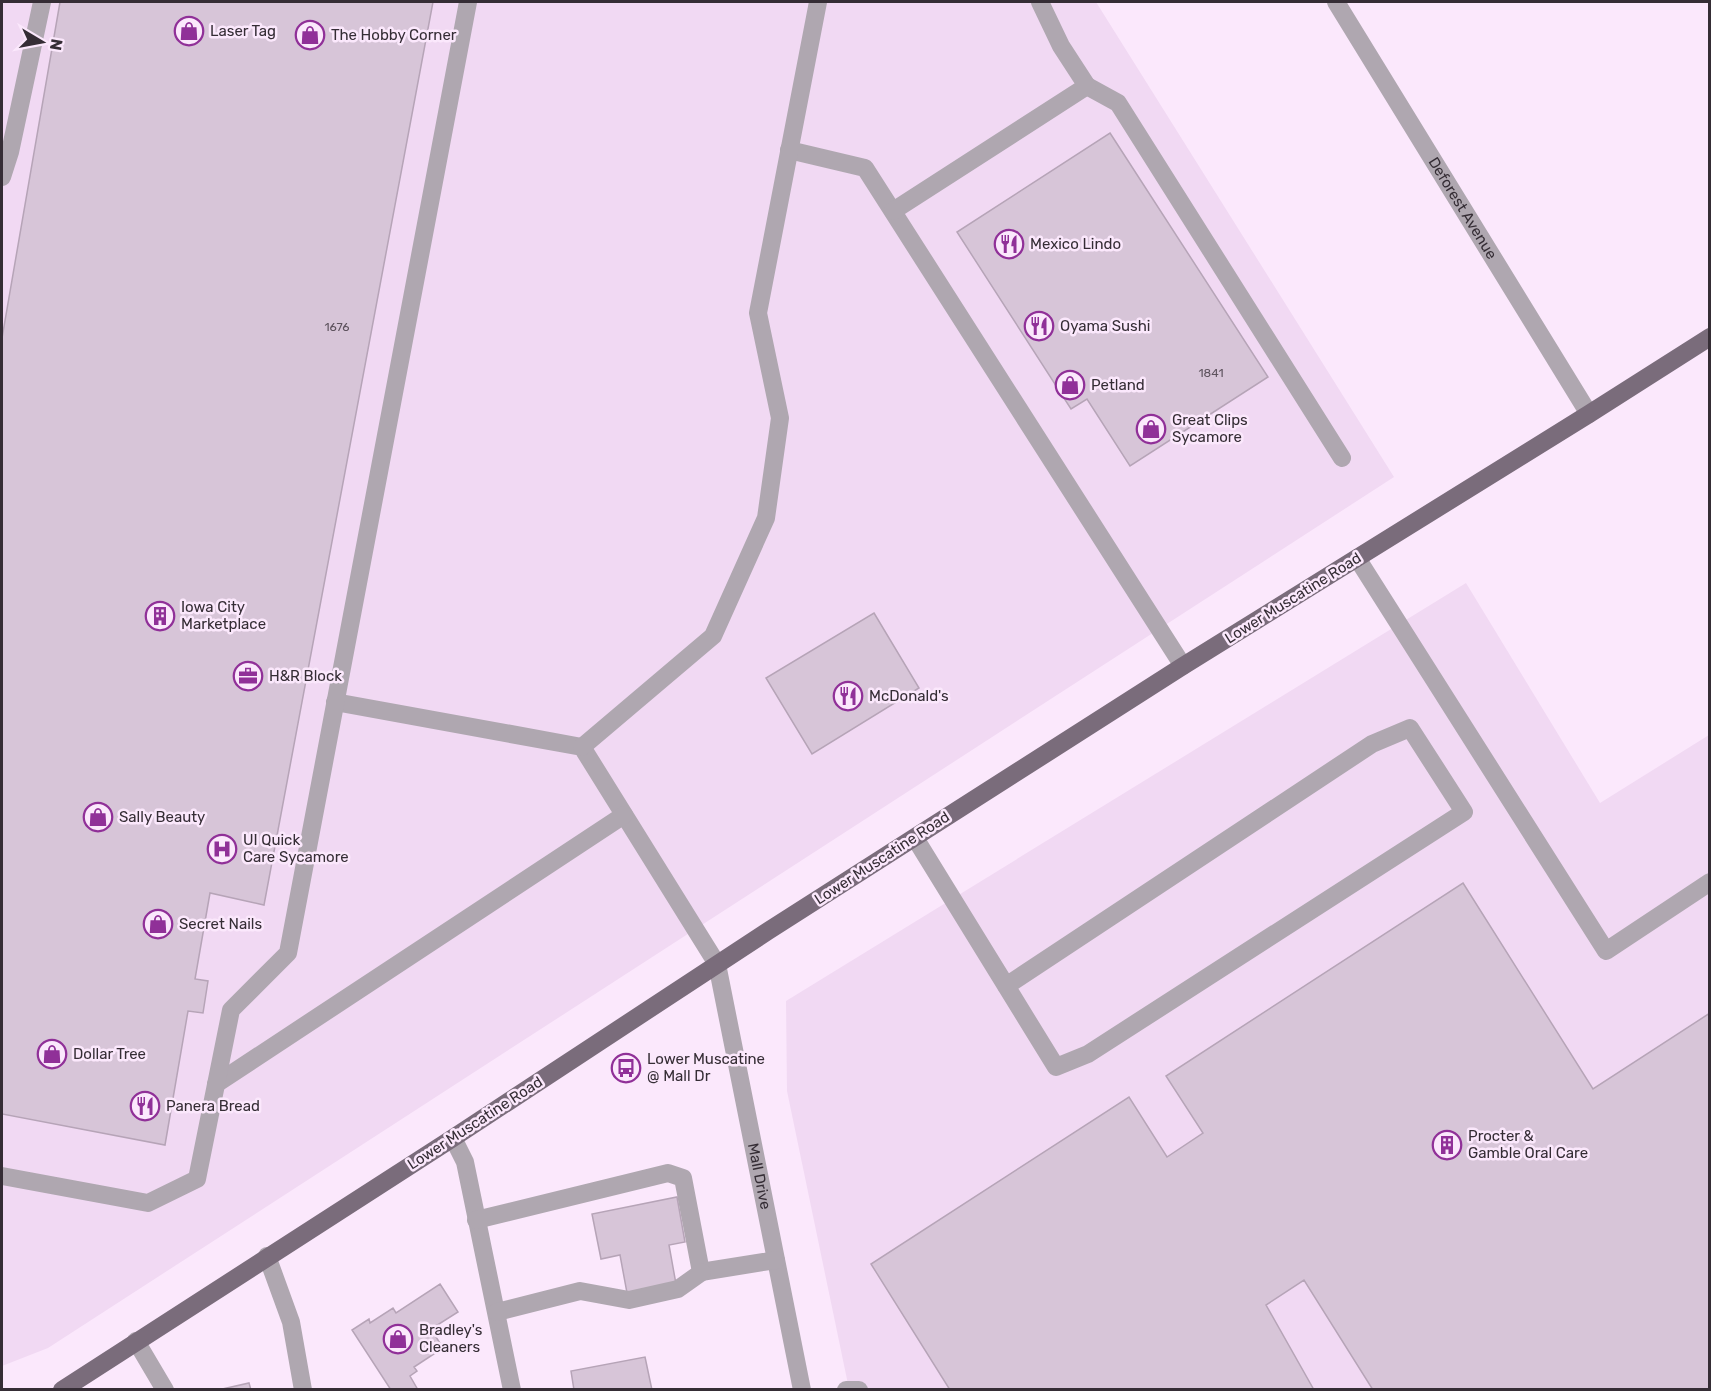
<svg xmlns="http://www.w3.org/2000/svg" width="1711" height="1391" font-family="Rubik,sans-serif">
	<style>
		.built { fill: #f1d9f3 }
		.building { fill: #d7c5d8; stroke: #b6a4b7; stroke-width: 1.5 }
		.lines { fill: none; stroke-linecap: round; stroke-linejoin: round }
		.minor { stroke: #afa7b0; stroke-width: 18 }
		.major { stroke: #7a6c7b; stroke-width: 18 }
		.labels { text-anchor: middle; dominant-baseline: central; stroke-width: 5; stroke-linejoin: round; paint-order: stroke }
		.number-label { font-size: 12px; fill: #5e535e }
		.poi-label { font-size: 15px; fill: #352d35; stroke: #fbe8fc; text-anchor: start }
		.street-label { font-size: 15px; fill: #352d35; stroke: #fbe8fc }
	</style>
	<rect width="100%" height="100%" fill="#fbe8fc"/>
	<path class="built" d="M 2,2 L 1096,2 L 1394,477 L 48,1348 L 2,1366 Z
		M 1466,583 L 1600,803 L 1709,735 L 1709,1389 L 849,1389 L 787,1091 L 786,1001 Z"/>
	<path class="building" d="M 60,2 L 433,2 L 264,905 L 210,893 L 195,979 L 208,981 L 203,1013 L 188,1011 L 165,1145 L 2,1114 L 2,338 Z
		M 1110,133 L 1268,377 L 1130,466 L 1087,399 L 1071,409 L 957,232 Z
		M 874,613 L 919,688 L 812,754 L 766,678 Z
		M 1463,883 L 1593,1089 L 1710,1013 L 1710,1390 L 1373,1390 L 1304,1280 L 1266,1305 L 1314,1390 L 950,1390 L 871,1264 L 1129,1097 L 1167,1157 L 1203,1133 L 1166,1076 Z
		M 677,1197 L 685,1242 L 669,1245 L 676,1284 L 627,1293 L 620,1255 L 601,1259 L 592,1214 Z
		M 440,1284 L 458,1312 L 431,1329 L 443,1348 L 414,1367 L 417,1371 L 410,1376 L 418,1390 L 391,1390 L 352,1330 L 369,1319 L 370,1323 L 393,1308 L 396,1313 Z
		M 645,1357 L 652,1390 L 574,1390 L 571,1371 Z
		M 249,1383 L 251,1390 L 218,1390 Z"/>
	<g class="lines">
		<g class="minor">
			<path id="s1" d="M 1336,2 L 1589,414"/>
			<path d="M 1087,86 L 1118,103 L 1342,458"/>
			<path d="M 789,150 L 865,168 L 1183,666"/>
			<path d="M 2,177 L 10,152 L 42,2"/>
			<path d="M 893,211 L 1087,86 L 1061,46 L 1040,2"/>
			<path d="M 1357,558 L 1606,951 L 1710,882"/>
			<path id="s2" d="M 335,702 L 582,747 L 717,964 L 802,1390"/>
			<path d="M 582,747 L 713,636 L 766,518 L 780,418 L 758,313 L 818,2"/>
			<path d="M 915,838 L 1056,1067 L 1088,1054 L 1464,812 L 1410,728 L 1372,744 L 1006,986"/>
			<path d="M 216,1084 L 624,815"/>
			<path d="M 453,1138 L 465,1162 L 512,1390"/>
			<path d="M 2,1176 L 148,1203 L 197,1179 L 231,1010 L 288,953 L 468,2"/>
			<path d="M 476,1220 L 668,1173 L 683,1178 L 701,1272 L 776,1260"/>
			<path d="M 267,1256 L 291,1322 L 303,1390"/>
			<path d="M 497,1312 L 580,1291 L 629,1300 L 678,1289 L 702,1272"/>
			<path d="M 136,1341 L 165,1390"/>
			<path d="M 846,1390 L 859,1390"/>
		</g>
		<path class="major" d="M 62,1390 L 453,1138 L 768,931 L 1183,666 L 1589,414 L 1710,337"/>
	</g>
	<defs>
		<g id="shop-ring" transform="scale(1.5)"><circle r="9.5" fill="#fbe8fc" stroke="#903098" stroke-width="1.5"/><path d="M-5-2.5h2.3a2.7 3.5 0 0 1 5.4 0H5L5.5 6h-11ZM-1.5-2.5h3a1.5 2.3 0 0 0-3 0Z" fill="#903098"/></g>
		<g id="restaurant-ring" transform="scale(1.5)"><circle r="9.5" fill="#fbe8fc" stroke="#903098" stroke-width="1.5"/><path d="M-5-6h1v4h1v-4h1v4h1v-4h1v5L-1.5 .5V6h-2V.5L-5-1ZM5-6V6H3V1.5H1.5Q1.5-4 5-6Z" fill="#903098"/></g>
		<g id="building-ring" transform="scale(1.5)"><circle r="9.5" fill="#fbe8fc" stroke="#903098" stroke-width="1.5"/><path d="M-4-6H4V6H1V3H-1V6H-4ZM-2.5-4.3h1.7v1.8h-1.7ZM.8-4.3h1.7v1.8H.8ZM-2.5-1h1.7V.8h-1.7ZM.8-1h1.7V.8H.8Z" fill="#903098"/></g>
		<g id="office-ring" transform="scale(1.5)"><circle r="9.5" fill="#fbe8fc" stroke="#903098" stroke-width="1.5"/><path d="M-6-3h4V-5.5h4V-3h4V5H-6ZM-1-4.5V-3h2v-1.5ZM-6 0V1H6V0Z" fill="#903098"/></g>
		<g id="hospital-ring" transform="scale(1.5)"><circle r="9.5" fill="#fbe8fc" stroke="#903098" stroke-width="1.5"/><path d="M-5-5h3v3.5h4V-5h3V5h-3V1.5h-4V5h-3Z" fill="#903098"/></g>
		<g id="bus-ring" transform="scale(1.5)"><circle r="9.5" fill="#fbe8fc" stroke="#903098" stroke-width="1.5"/><path d="M-5-6H5V4H4V6H2V4H-2V6H-4V4H-5ZM-3.5-4V0h7V-4ZM-3.5 1.2v1.5H-2V1.2ZM2 1.2v1.5H3.5V1.2Z" fill="#903098"/></g>
	</defs>
	<g fill-rule="evenodd">
		<use href="#shop-ring" x="189" y="31"/>
		<use href="#shop-ring" x="310" y="35"/>
		<use href="#restaurant-ring" x="1009" y="244"/>
		<use href="#restaurant-ring" x="1039" y="326"/>
		<use href="#shop-ring" x="1070" y="385"/>
		<use href="#shop-ring" x="1151" y="429"/>
		<use href="#building-ring" x="160" y="616"/>
		<use href="#office-ring" x="248" y="676"/>
		<use href="#restaurant-ring" x="848" y="696"/>
		<use href="#shop-ring" x="98" y="817"/>
		<use href="#hospital-ring" x="222" y="849"/>
		<use href="#shop-ring" x="158" y="924"/>
		<use href="#shop-ring" x="52" y="1054"/>
		<use href="#bus-ring" x="626" y="1068"/>
		<use href="#restaurant-ring" x="145" y="1106"/>
		<use href="#building-ring" x="1447" y="1145"/>
		<use href="#shop-ring" x="398" y="1339"/>
	</g>
	<g class="labels">
		<g class="number-label">
			<text x="337" y="327">1676</text>
			<text x="1211" y="373">1841</text>
		</g>
		<g class="poi-label">
			<text x="210" y="31">Laser Tag</text>
			<text x="331" y="35">The Hobby Corner</text>
			<text x="1030" y="244">Mexico Lindo</text>
			<text x="1060" y="326">Oyama Sushi</text>
			<text x="1091" y="385">Petland</text>
			<text x="1172" y="420">Great Clips<tspan x="1172" dy="17">Sycamore</tspan></text>
			<text x="181" y="607">Iowa City<tspan x="181" dy="17">Marketplace</tspan></text>
			<text x="269" y="676">H&amp;R Block</text>
			<text x="869" y="696">McDonald's</text>
			<text x="119" y="817">Sally Beauty</text>
			<text x="243" y="840">UI Quick<tspan x="243" dy="17">Care Sycamore</tspan></text>
			<text x="179" y="924">Secret Nails</text>
			<text x="73" y="1054">Dollar Tree</text>
			<text x="647" y="1059">Lower Muscatine<tspan x="647" dy="17">@ Mall Dr</tspan></text>
			<text x="166" y="1106">Panera Bread</text>
			<text x="1468" y="1136">Procter &amp;<tspan x="1468" dy="17">Gamble Oral Care</tspan></text>
			<text x="419" y="1330">Bradley's<tspan x="419" dy="17">Cleaners</tspan></text>
		</g>
		<g class="street-label">
			<text stroke="none"><textPath href="#s1" startOffset="242">Deforest Avenue</textPath></text>
			<text transform="translate(1293 598) rotate(-32)">Lower Muscatine Road</text>
			<text transform="translate(882 858) rotate(-33)">Lower Muscatine Road</text>
			<text transform="translate(475 1123) rotate(-33)">Lower Muscatine Road</text>
			<text stroke="none"><textPath href="#s2" startOffset="723">Mall Drive</textPath></text>
		</g>
	</g>
	<rect width="1711" height="1391" fill="none" stroke="#352d35" stroke-width="6"/>
	<g transform="translate(42 42) rotate(100)" stroke="#fbe8fc" stroke-width="4.5" paint-order="stroke">
	<path d="M0-4.5L10 22L0 15L-10 22Z" fill="#352d35"/>
	<text y="-9" font-size="16" font-weight="bold" text-anchor="middle" fill="#352d35">N</text>
	</g>
</svg>
